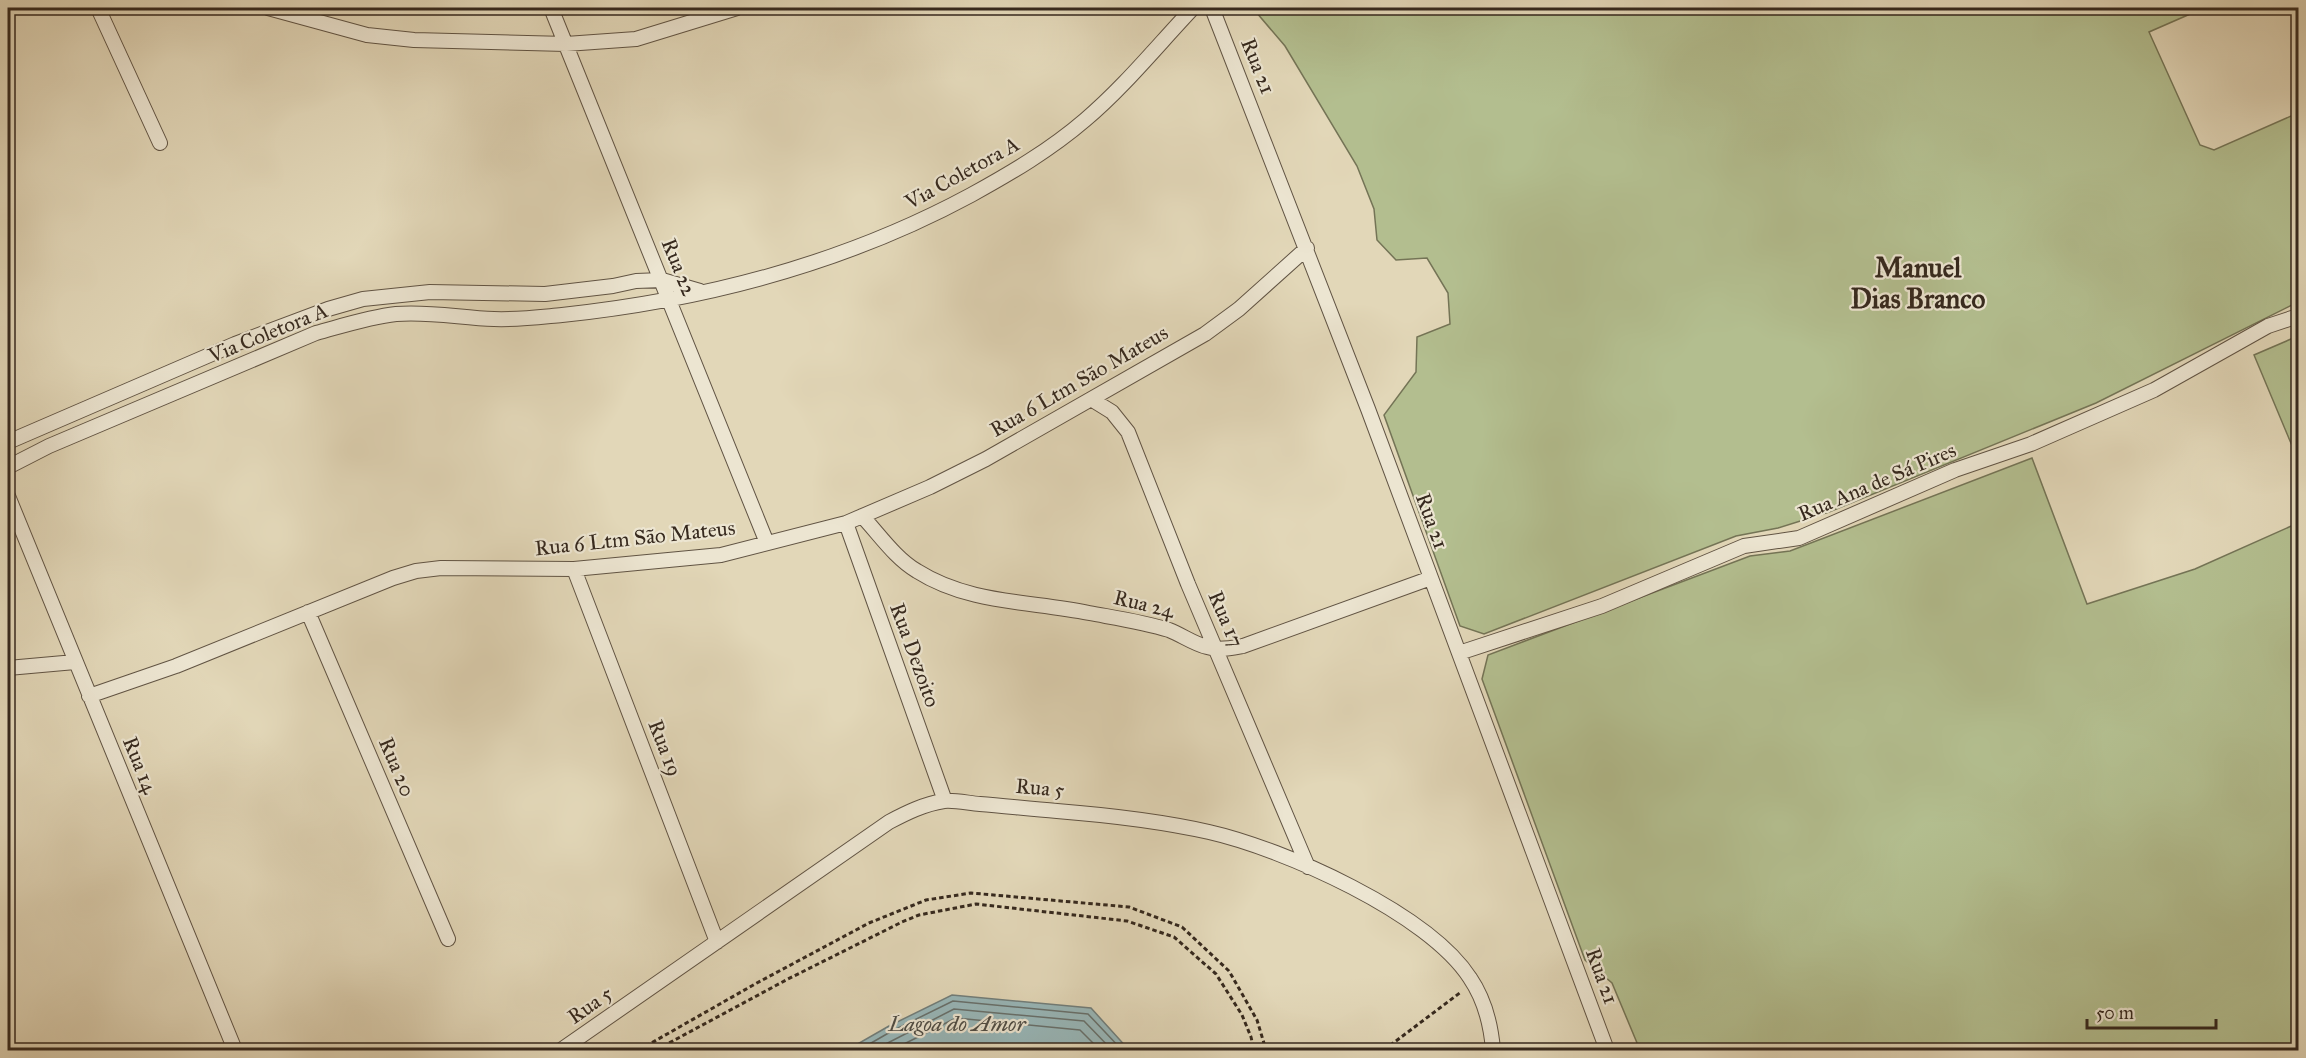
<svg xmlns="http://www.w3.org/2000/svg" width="2306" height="1058" viewBox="0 0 2306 1058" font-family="'IM FELL Great Primer',serif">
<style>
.green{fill:#b3be8f;stroke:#747456;stroke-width:1.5}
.water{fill:#98b7b9;stroke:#717e7b;stroke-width:1.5}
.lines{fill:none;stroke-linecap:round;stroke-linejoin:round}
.shore{stroke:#67706c;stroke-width:1.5}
.minor-casing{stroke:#615444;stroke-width:16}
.path{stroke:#36291e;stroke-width:3;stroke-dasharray:4.5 3;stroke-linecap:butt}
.minor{stroke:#ece5d1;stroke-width:14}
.labels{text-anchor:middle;stroke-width:4.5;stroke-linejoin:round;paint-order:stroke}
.street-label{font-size:21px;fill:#36291e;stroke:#ece5d1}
.water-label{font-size:22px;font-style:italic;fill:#4e4c45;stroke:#ece5d1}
.district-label{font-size:27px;font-weight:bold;fill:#36291e;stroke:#ece5d1}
</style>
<rect width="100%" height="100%" fill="#e2d7b8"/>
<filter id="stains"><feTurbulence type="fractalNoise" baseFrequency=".00333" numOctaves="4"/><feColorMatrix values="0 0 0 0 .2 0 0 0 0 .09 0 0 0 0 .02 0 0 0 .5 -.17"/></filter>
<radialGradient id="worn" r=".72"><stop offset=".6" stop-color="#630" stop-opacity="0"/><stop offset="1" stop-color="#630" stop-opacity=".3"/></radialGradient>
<path class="green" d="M1228 8H2204L2149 32 2200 145 2214 150 2298 113V302L2096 403 1829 512 1778 528 1736 536 1484 634 1460 626 1384 415 1416 372 1417 337 1450 324 1448 293 1427 258 1396 260 1377 240 1374 209 1357 166 1285 46 1256 12 1229 9Z
M2298 336V460L2254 355Z
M2032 458 2087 604 2195 569 2298 523V1050H1640L1612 983 1585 960 1482 679 1488 655 1750 556 1790 551Z"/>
<path class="water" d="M952 995 1091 1008 1129 1050H847L889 1026Z"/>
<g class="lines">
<path class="shore" d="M859 1050 892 1031 953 1001 1088 1014 1122 1050
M874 1050 954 1009 1084 1021 1112 1050
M892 1050 956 1018 1080 1030 1100 1050"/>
<defs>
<path id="minor" d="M98 8 160 143
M268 8 367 35 414 40 566 44 636 39 737 8
M551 8 767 543
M1212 8 1368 409 1607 1050
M1091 399 1112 412 1128 432 1188 584 1308 867
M8 442 235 344 328 309 363 299 430 292 545 294 613 286 636 281 662 280 700 291
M8 467 49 446 316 333C342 326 369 317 396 314 428 311 462 318 494 319 516 320 540 317 562 315 704 300 845 263 971 195 1011 173 1050 150 1085 120 1124 87 1158 45 1193 8
M8 496 235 1050
M862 516C879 534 895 558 917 571 969 604 1031 601 1089 613 1116 618 1144 622 1169 630 1182 635 1194 644 1207 647 1218 651 1232 648 1243 646L1431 578
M846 523 945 801
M574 569 717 942
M308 612 448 939
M1459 653 1602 606 1744 546 1799 538 1955 470 2031 444 2154 390 2268 326 2298 316
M8 668 75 662
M89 696 176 666 393 578 416 571 441 568 574 569 721 555 846 523 930 487 986 459 1205 334 1239 309 1307 248
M561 1050 889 822C906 813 924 804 944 801 955 800 968 803 980 804 1005 806 1031 809 1057 811 1107 815 1160 821 1209 832 1284 849 1428 913 1470 978 1485 1000 1491 1025 1493 1050"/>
</defs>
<use href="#minor" class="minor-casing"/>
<path class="path" d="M639 1050 755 984 869 923 926 900 971 893 1129 907 1182 927 1229 971 1257 1020 1266 1050
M656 1050 788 979 902 922 919 915 976 904 1127 921 1174 937 1216 974 1242 1015 1251 1037 1254 1050
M1384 1050 1461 992"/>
<use href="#minor" class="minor"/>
</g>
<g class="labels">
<g class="street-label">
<text transform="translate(1258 66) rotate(68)" y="7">Rua 21</text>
<text transform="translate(962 173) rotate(-29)" y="7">Via Coletora A</text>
<text transform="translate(679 267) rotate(68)" y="7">Rua 22</text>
<text transform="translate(268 333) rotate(-22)" y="7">Via Coletora A</text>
<text transform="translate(1079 381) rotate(-30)" y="7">Rua 6 Ltm São Mateus</text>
<text transform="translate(1877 482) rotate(-23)" y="7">Rua Ana de Sá Pires</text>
<text transform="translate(1432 521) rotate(70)" y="7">Rua 21</text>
<text transform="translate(635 538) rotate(-6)" y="7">Rua 6 Ltm São Mateus</text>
<text transform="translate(1144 604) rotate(14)" y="7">Rua 24</text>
<text transform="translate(1226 619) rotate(67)" y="7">Rua 17</text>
<text transform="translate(915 655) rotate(70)" y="7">Rua Dezoito</text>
<text transform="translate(665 748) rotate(69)" y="7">Rua 19</text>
<text transform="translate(140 765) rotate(68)" y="7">Rua 14</text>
<text transform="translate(397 767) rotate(67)" y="7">Rua 20</text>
<text transform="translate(1040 788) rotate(5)" y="7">Rua 5</text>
<text transform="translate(1602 976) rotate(70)" y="7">Rua 21</text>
<text transform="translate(590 1005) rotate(-35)" y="7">Rua 5</text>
</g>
<g class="water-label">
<text x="957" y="1031">Lagoa do Amor</text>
</g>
<g class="district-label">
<text x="1918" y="277">Manuel<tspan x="1918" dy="31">Dias Branco</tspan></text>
</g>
</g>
<rect width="2306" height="1058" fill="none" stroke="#e2d7b8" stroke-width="30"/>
<rect x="9" y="9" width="2288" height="1040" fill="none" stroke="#36291e" stroke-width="3"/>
<rect x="15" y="15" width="2276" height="1028" fill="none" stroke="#36291e" stroke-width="1.5"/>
<path d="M2087 1019v9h129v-9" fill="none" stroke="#36291e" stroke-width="3"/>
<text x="2096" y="1019" font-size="18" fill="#36291e" stroke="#ece5d1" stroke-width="4.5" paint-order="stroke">50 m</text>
<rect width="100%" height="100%" filter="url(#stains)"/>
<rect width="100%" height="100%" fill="url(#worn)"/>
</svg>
